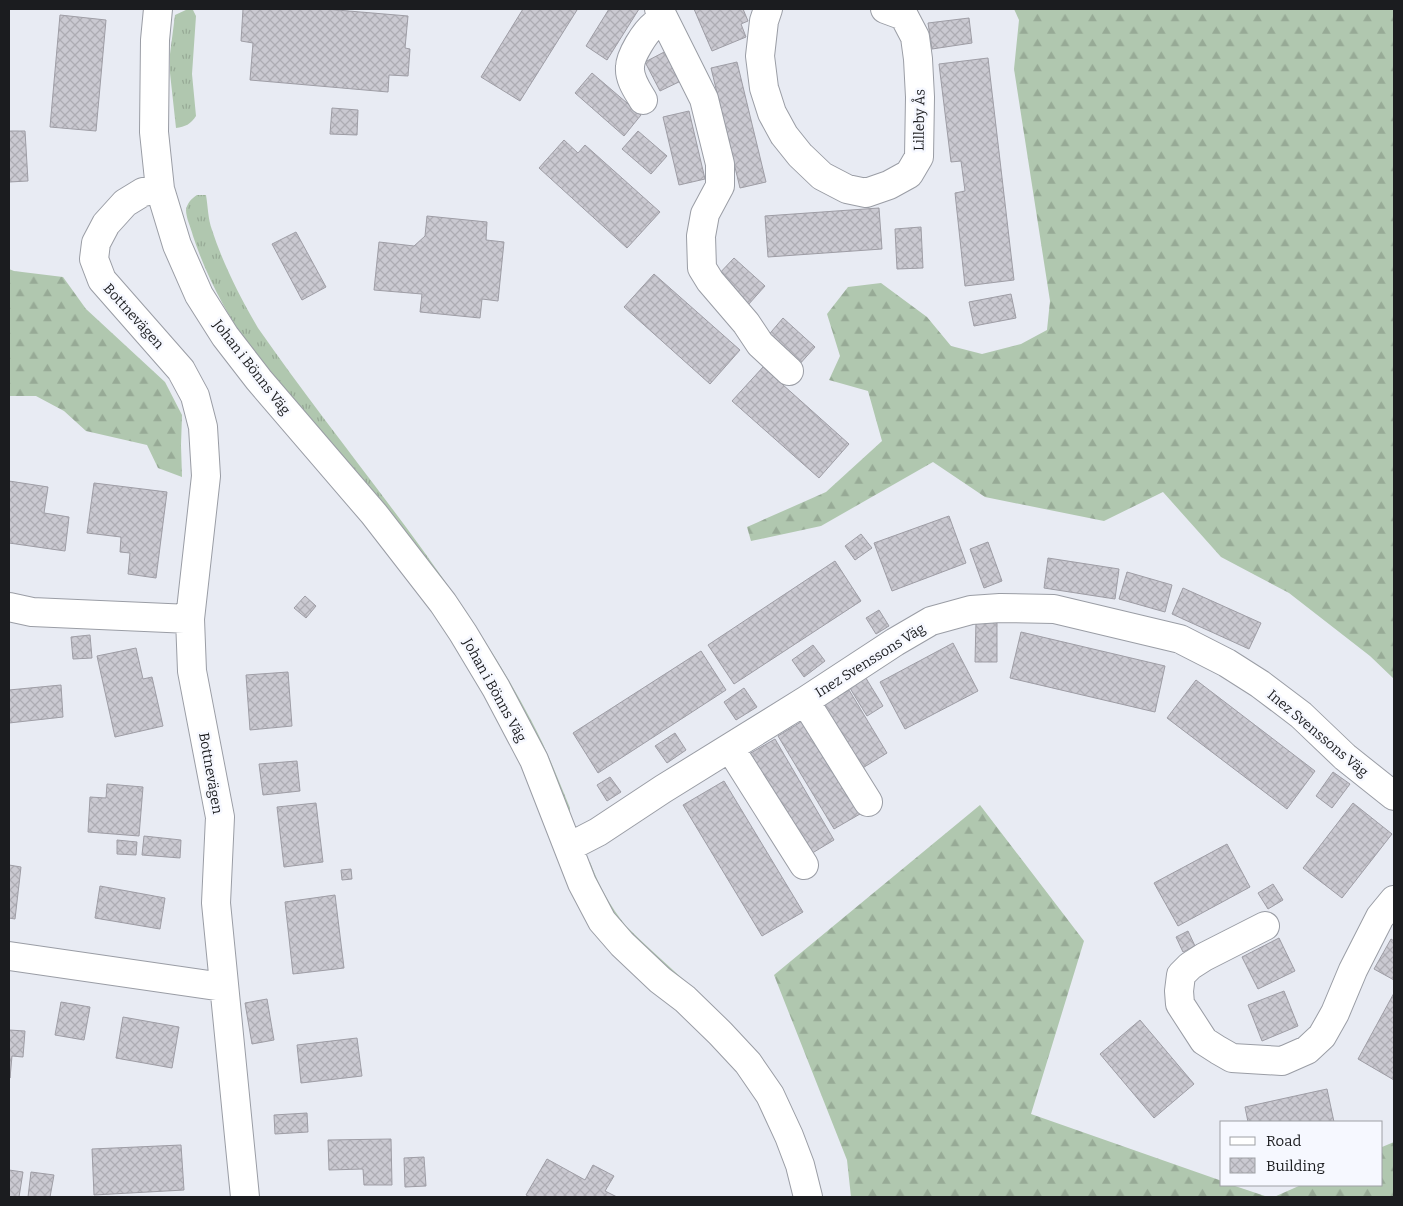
<svg xmlns="http://www.w3.org/2000/svg" width="1403" height="1206" viewBox="0 0 1403 1206" font-family="Bitter,serif">
<style>
.grass{fill:url(#grass-tufts)}
.forest{fill:url(#forest-firs)}
.building{fill:url(#building-cross-hatch);stroke:#9e9da5}
.lines{fill:none;stroke-linecap:round;stroke-linejoin:round}
.minor-casing{stroke:#9a9da5;stroke-width:30}
.minor{stroke:#fff;stroke-width:28}
.labels{text-anchor:middle;stroke-width:5;stroke-linejoin:round;paint-order:stroke}
.street-label{font-size:14px;fill:#1b1c1f;stroke:#f6f8ff}
</style>
<defs>
<pattern id="grass-tufts" width="24" height="20" patternUnits="userSpaceOnUse" patternTransform="scale(1.25)"><rect width="24" height="20" fill="#b0c7af"/><path d="M3 7l-1-3M5 7V3M7 7l1-3M15 17l-1-3M17 17v-4M19 17l1-3" fill="none" stroke="#97aa96"/></pattern>
<pattern id="forest-firs" width="22" height="20" patternUnits="userSpaceOnUse" patternTransform="scale(1.25)"><rect width="22" height="20" fill="#b0c7af"/><path d="M5 1l3.5 6h-7zM16 11l3.5 6h-7z" fill="#97aa96"/></pattern>
<pattern id="building-cross-hatch" width="8" height="8" patternUnits="userSpaceOnUse" patternTransform="scale(1.25)"><rect width="8" height="8" fill="#cac9d1"/><path d="M0 0l8 8M0 8l8-8" fill="none" stroke="#adacb3"/></pattern>
</defs>
<rect width="100%" height="100%" fill="#e8ebf3"/>
<path class="grass" d="M188 9 193 10 196 16 192 74 196 116C191 124 185 127 176 128L170 73V54L175 15Z
M197 195H206C208 207 208 219 212 230 223 264 240 297 258 328 349 459 457 579 532 722 547 750 558 779 570 808V815L548 763 253 354C229 317 207 279 193 236 191 228 186 218 186 210 187 203 192 198 197 195Z
M590 862C599 886 610 906 626 926 697 997 774 1044 807 1145L630 936 604 902 589 864Z"/>
<path class="forest" d="M1014 9H1394V679L1370 656 1289 593 1221 557 1163 492 1104 521 985 497 933 462 821 526 751 541 747 527 826 492 882 441 868 391 829 380 840 356 827 314 848 287 881 283 927 317 951 346 982 354 1021 344 1047 330 1050 301 1014 69 1019 20Z
M9 269 14 271 63 277 86 309 165 382 182 415 181 445 182 477 158 468 147 445 86 431 64 411 36 396H9Z
M980 805 1084 941 1031 1114 1222 1181V1185H1232L1268 1197H851L847 1160 774 975Z
M1394 1142V1197H1274L1301 1185H1382V1147Z"/>
<path class="building" d="M243 9H325L408 16 405 48 410 49 408 76 389 75 388 92 250 80 253 43 241 41Z
M523 9H574L577 10 520 101 481 77Z
M609 9H639L607 60 586 46Z
M694 9H743L748 21 741 24 746 37 712 51Z
M60 15 106 20 96 131 50 127Z
M969 18 972 43 932 49 928 23Z
M668 50 683 80 660 91 645 62Z
M988 58 1014 280 965 286 955 193 965 191 961 161 951 162 939 64Z
M737 62 766 182 740 188 711 68Z
M592 73 641 115 624 136 575 93Z
M332 108 358 110 357 135 330 134Z
M689 111 705 179 679 185 663 117Z
M9 131H25L28 181 9 182Z
M638 131 667 156 651 174 622 149Z
M564 140 578 153 585 145 660 212 627 248 539 168Z
M879 208 882 249 768 257 765 216Z
M427 216 487 222 486 240 504 242 498 301 482 299 480 318 420 312 422 294 374 290 379 242 414 246 425 236Z
M921 227 923 268 897 269 895 229Z
M296 232 326 287 302 300 272 244Z
M734 258 765 286 748 305 716 277Z
M654 274 740 350 710 384 624 307Z
M1011 294 1016 318 974 326 969 302Z
M783 318 815 347 798 366 766 338Z
M763 367 849 444 819 478 732 401Z
M9 481 48 487 44 513 69 517 65 551 9 543Z
M94 483 167 492 156 578 128 574 130 553 120 552 121 537 87 533Z
M949 516 966 563 892 591 874 543Z
M861 534 872 548 855 560 845 546Z
M988 542 1002 581 984 588 970 549Z
M1048 558 1119 569 1115 599 1044 588Z
M835 561 861 601 734 684 708 645Z
M1127 572 1172 585 1165 612 1119 599Z
M1183 588 1261 623 1249 649 1172 614Z
M305 596 316 606 306 618 294 608Z
M879 610 889 626 876 634 866 618Z
M976 621H997V662H975Z
M1021 632 1165 666 1155 712 1010 678Z
M90 635 92 658 73 659 71 637Z
M953 643 978 691 905 729 880 682Z
M813 645 825 661 804 677 792 660Z
M136 648 143 679 152 677 163 726 115 737 97 656Z
M701 651 726 690 598 773 573 733Z
M288 672 292 726 250 730 246 675Z
M864 675 883 706 867 716 848 685Z
M1196 680 1315 771 1287 809 1167 718Z
M61 685 63 717 9 723V690Z
M744 688 757 707 736 720 724 702Z
M849 690 887 753 861 769 823 705Z
M804 720 860 814 834 829 778 736Z
M675 733 686 750 667 763 655 746Z
M775 739 834 840 809 855 749 754Z
M297 761 300 791 263 795 259 764Z
M1333 772 1350 784 1332 808 1316 796Z
M610 777 621 792 607 801 597 785Z
M724 781 803 912 762 936 683 805Z
M107 784 143 787 139 836 88 832 90 797 106 798Z
M316 803 323 862 284 867 277 807Z
M1353 803 1392 834 1342 898 1303 868Z
M144 836 181 840 180 858 142 855Z
M117 840 137 842 136 855 117 854Z
M1227 844 1250 887 1178 926 1154 883Z
M9 865 21 867 15 919 9 918Z
M351 869 352 879 342 880 341 870Z
M1273 884 1283 900 1268 909 1258 893Z
M100 886 165 898 160 929 95 918Z
M335 895 344 968 293 974 285 902Z
M1188 931 1195 946 1183 952 1176 937Z
M1279 938 1295 971 1258 989 1242 957Z
M1391 939 1394 941V980L1374 969Z
M1284 991 1298 1026 1262 1041 1248 1005Z
M1394 993V1080L1358 1059Z
M267 999 274 1040 252 1044 245 1003Z
M61 1002 90 1007 84 1040 55 1035Z
M123 1017 179 1027 172 1068 116 1058Z
M1140 1020 1194 1084 1154 1118 1100 1054Z
M9 1030 25 1031 23 1057 12 1056 10 1078Z
M357 1038 362 1076 301 1083 297 1045Z
M1327 1089 1334 1122H1248L1245 1107Z
M307 1113 308 1132 275 1134 274 1115Z
M391 1139 392 1185H364L363 1169 329 1170 328 1140Z
M181 1145 184 1190 94 1195 92 1149Z
M424 1157 426 1186 405 1187 404 1158Z
M547 1159 585 1180 593 1165 614 1176 605 1191 617 1197H530L526 1195Z
M9 1170 23 1172 19 1197H9Z
M31 1172 54 1175 50 1197H28Z"/>
<g class="lines">
<defs>
<path id="minor" d="M158 9 155 40 154 132 160 189 143 192 125 203 106 224 96 243 94 259 102 280 181 370 195 396 203 427 206 476 190 619 192 671 220 817 216 903 245 1197
M659 9 704 99 720 164V186L705 214 701 236 702 268 710 281 746 323 760 344 789 371
M768 9 764 21 760 56 764 88 772 113 784 135 800 155 822 176 847 189 866 193 889 185 909 174 919 157 920 97 918 59 915 37 904 16 885 9
M643 100C637 90 629 79 630 67 630 56 645 32 654 25 656 23 661 21 664 19
M160 189 177 245 199 295 225 336 259 380 374 514 443 603 463 633 496 688 534 760 582 883 602 921 622 944 660 980 685 999 720 1033 748 1063 770 1095 789 1136 800 1165 808 1197
M9 607 32 612 190 619
M805 701 868 802
M730 748 804 865
M569 847 598 832 663 789 805 701 895 642 931 621 971 610 1000 608 1054 609 1180 639 1227 663 1260 684 1301 715 1345 757 1394 796
M1265 926 1204 957 1190 966 1181 975 1179 991 1180 1004 1204 1041 1218 1050 1232 1058 1282 1061 1307 1050 1322 1036 1335 1013 1353 970 1380 917 1394 900
M9 956 223 987"/>
</defs>
<use href="#minor" class="minor-casing"/>
<use href="#minor" class="minor"/>
</g>
<g class="labels">
<g class="street-label">
<text transform="translate(919 120) rotate(-89)" y="5">Lilleby Ås</text>
<text transform="translate(134 316) rotate(48)" y="5">Bottnevägen</text>
<text transform="translate(252 367) rotate(52)" y="5">Johan i Bönns Väg</text>
<text transform="translate(870 660) rotate(-32)" y="5">Inez Svenssons Väg</text>
<text transform="translate(495 690) rotate(61)" y="5">Johan i Bönns Väg</text>
<text transform="translate(1318 733) rotate(40)" y="5">Inez Svenssons Väg</text>
<text transform="translate(211 773) rotate(80)" y="5">Bottnevägen</text>
</g>
</g>
<rect width="1403" height="1206" fill="none" stroke="#1b1c1f" stroke-width="20"/>
<rect x="1220" y="1121" width="162" height="65" fill="#f6f8ff" stroke="#9ea0a5"/>
<rect x="1230" y="1137" width="25" height="8" fill="#ffffff" stroke="#9ea0a5"/>
<text x="1266" y="1146" font-size="15" fill="#1b1c1f">Road</text>
<rect x="1230" y="1158" width="25" height="15" fill="url(#building-cross-hatch)" stroke="#9ea0a5"/>
<text x="1266" y="1171" font-size="15" fill="#1b1c1f">Building</text>
</svg>
